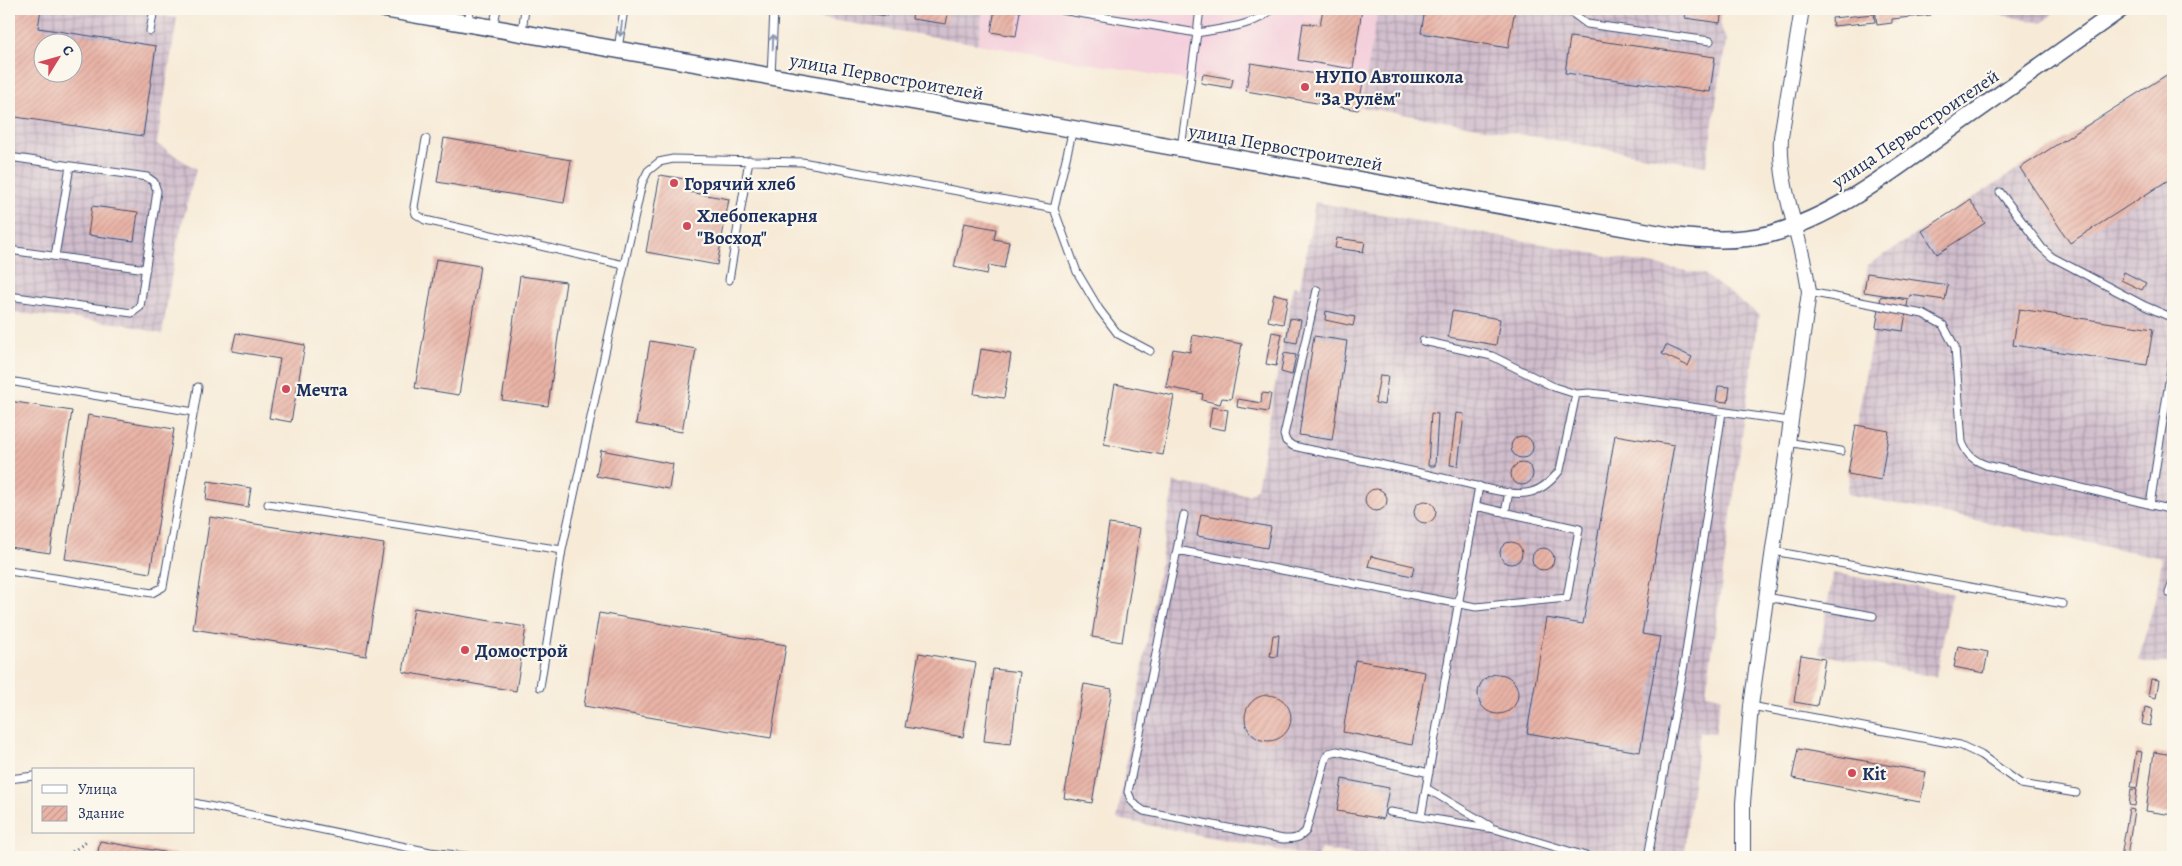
<svg xmlns="http://www.w3.org/2000/svg" width="2182" height="866" viewBox="0 0 2182 866" font-family="Alegreya,serif">
<style>
.built{fill:#f4cfdc}
.industrial{fill:url(#industrial-grid);fill-rule:evenodd}
.building{fill:url(#building-hatch);fill-rule:evenodd}
.lines{fill:none;stroke-linecap:round;stroke-linejoin:round}
.service-casing{stroke:#3c4b70;stroke-width:9}
.minor-casing{stroke:#3c4b70;stroke-width:16}
.tertiary-casing{stroke:#3c4b70;stroke-width:19}
.path{stroke:#3c4b70;stroke-width:3;stroke-dasharray:1 4;stroke-linecap:butt}
.service{stroke:#fff;stroke-width:7}
.minor{stroke:#fff;stroke-width:14}
.tertiary{stroke:#fff;stroke-width:16}
.oneway{stroke:#8d97ae}
.poi-dot{fill:#d1495b;stroke:#fbf7ec;stroke-width:2}
.labels{text-anchor:middle;stroke-width:4.5;stroke-linejoin:round;paint-order:stroke}
.street-label{font-size:19px;fill:#1b2f5e;stroke:#fbf7ec}
.poi-label{font-size:19px;font-weight:bold;fill:#1b2f5e;stroke:#fbf7ec;text-anchor:start}
</style>
<defs>
<pattern id="industrial-grid" width="8" height="8" patternUnits="userSpaceOnUse" patternTransform="scale(1.25)"><rect width="8" height="8" fill="#d0bdcc"/><path d="M0 4h8M4 0v8" fill="none" stroke="#a89aa9"/></pattern>
<pattern id="building-hatch" width="6" height="6" patternUnits="userSpaceOnUse" patternTransform="scale(1.25)"><rect width="6" height="6" fill="#e9b3a6"/><path d="M-1 1l2-2M0 6l6-6M5 7l2-2" fill="none" stroke="#c79a91"/></pattern>
</defs>
<rect width="100%" height="100%" fill="#fbf7ec"/>
<filter id="ink" filterUnits="userSpaceOnUse"><feTurbulence type="fractalNoise" baseFrequency=".02" numOctaves="2"/><feDisplacementMap in="SourceGraphic" scale="10" xChannelSelector="R" yChannelSelector="G"/><feConvolveMatrix kernelMatrix="1 2 1 2 8 2 1 2 1" color-interpolation-filters="sRGB"/></filter>
<filter id="wash" filterUnits="userSpaceOnUse"><feTurbulence type="fractalNoise" baseFrequency=".0096" numOctaves="4" result="noise"/><feDisplacementMap in="SourceGraphic" scale="20" xChannelSelector="R" yChannelSelector="G"/><feGaussianBlur stdDeviation="1.12" result="paint"/><feColorMatrix in="noise" values="0 0 0 0 0 0 0 0 0 0 0 0 0 0 0 0 0 1.4 0 .05"/><feComposite in="paint" operator="in"/></filter>
<g filter="url(#wash)">
<rect width="100%" height="100%" fill="#f7ebd8"/>
<path class="built" d="M983 9H1378L1361 107 1358 110 978 44Z"/>
<path class="industrial" d="M9 9H120L177 18 157 144 196 169 176 248 162 334 123 324 9 312ZM42 42H72V72H42Z
M783 9H983L978 44 783 12Z
M1378 9H1722L1720 23 1726 41 1706 166 1361 107Z
M1973 9H2058L2042 23Z
M2173 70V663H2151L2138 661 2156 596 2162 558 1847 494 1850 475 1848 474 1879 296 1863 293 1868 265Z
M1315 202 1704 274 1759 315 1706 694 1721 697 1715 733 1700 732 1683 857H1368L1321 849 1317 857H1313L1117 819 1174 482 1249 495 1257 488 1293 286 1300 287Z
M1833 573 1952 593 1936 677 1819 654Z"/>
<g id="blocks">
<path class="building" d="M9 9H41L38 28 156 46 143 136 9 116ZM42 42H72V72H42Z
M851 9H888L887 16 851 11Z
M913 9H949L946 24 912 19Z
M995 9 1020 11 1016 36 991 32Z
M1323 9H1362L1353 69 1298 60 1303 23 1320 25Z
M1425 9H1515L1508 48 1421 33Z
M1686 9H1722L1720 23 1685 18Z
M1875 9H1891V12L1931 9V15L1892 19V23L1877 25Z
M1874 14 1875 22 1833 26 1832 18Z
M1570 37 1715 57 1710 92 1565 73Z
M1251 63 1363 82 1358 110 1246 91Z
M1203 74 1233 79 1231 88 1201 83Z
M2168 74 2173 82V177L2070 243 2020 168Z
M444 138 571 160 564 203 437 182Z
M660 175 691 180 689 192 729 199 717 265 646 252Z
M1970 200 1985 223 1937 254 1922 231Z
M92 206 138 212 134 241 88 235Z
M964 223 996 229 994 239 1009 242 1004 268 989 265 987 274 954 267Z
M1337 238 1365 242 1363 252 1335 248Z
M436 259 480 266 459 395 415 388Z
M2124 272 2146 283 2142 290 2121 280Z
M1867 273 1948 285 1945 300 1910 295 1909 299 1864 292Z
M520 276 566 282 548 406 502 400Z
M1274 294 1288 297 1283 324 1268 321Z
M1881 296 1908 300 1903 331 1876 327Z
M2019 309 2153 329 2147 365 2013 345Z
M1326 311 1355 317 1353 326 1325 320Z
M1452 311 1500 319 1496 345 1448 337Z
M1290 318 1301 320 1297 343 1286 341Z
M1272 332 1282 334 1276 366 1266 364Z
M236 333 305 345 291 422 269 418 280 359 232 351Z
M1193 335 1242 344 1231 399 1222 398 1220 404 1202 400 1203 394 1166 387 1173 349 1190 352Z
M1314 336 1347 341 1332 440 1299 435Z
M650 341 696 349 682 432 636 424Z
M1666 345 1692 357 1688 366 1662 354Z
M981 349 1011 354 1004 398 974 394Z
M1284 353 1296 355 1292 375 1281 372Z
M1380 375 1388 376 1384 405 1375 403Z
M1115 384 1174 396 1163 455 1104 444Z
M1718 386 1730 387 1728 402 1716 401Z
M1262 393 1271 394 1268 412 1237 407 1238 399 1261 403Z
M9 401 72 411 50 553 9 547Z
M1212 407 1228 410 1225 430 1209 427Z
M1431 413 1438 414 1435 466H1428Z
M1456 413 1464 414 1458 466 1450 465Z
M88 415 174 429 150 573 65 559Z
M1856 425 1889 431 1881 480 1848 474Z
M1615 435 1674 445 1642 634 1660 637 1640 752 1527 733 1546 618 1583 624Z
M1511 447a11 11 0 1 1 22 0a11 11 0 1 1-22 0Z
M601 450 673 464 669 489 596 476Z
M1511 474a11 11 0 1 1 22 0a11 11 0 1 1-22 0Z
M208 481 251 488 248 507 206 500Z
M1365 500a11 11 0 1 1 22 0a11 11 0 1 1-22 0Z
M1414 512a11 11 0 1 1 22 0a11 11 0 1 1-22 0Z
M1201 514 1271 527 1267 548 1197 536Z
M210 517 384 544 366 656 193 629Z
M1109 524 1140 528 1122 642 1092 637Z
M1500 553a11 11 0 1 1 22 0a11 11 0 1 1-22 0Z
M1532 559a11 11 0 1 1 22 0a11 11 0 1 1-22 0Z
M1371 556 1414 566 1412 576 1368 566Z
M414 608 526 627 516 691 403 672Z
M599 613 786 645 771 738 584 706Z
M1273 635H1279L1277 657 1270 656Z
M1958 646 1988 652 1984 673 1954 667Z
M919 653 976 663 963 737 905 727Z
M1801 655 1825 659 1817 706 1794 702Z
M1355 660 1425 672 1412 745 1343 732Z
M993 669 1020 672 1011 744 984 741Z
M1478 694a20 20 0 1 1 40 0a20 20 0 1 1-40 0Z
M2151 679 2159 680 2156 698 2148 696Z
M1084 684 1112 689 1092 803 1064 798Z
M1245 718a23 23 0 1 1 46 0a23 23 0 1 1-46 0Z
M2145 707 2153 709 2150 726 2142 724Z
M1798 749 1926 772 1920 802 1792 778Z
M2136 751 2142 752 2137 788 2131 787Z
M2154 752 2173 755V815L2146 811Z
M1342 779 1389 788 1383 819 1337 811Z
M2131 789 2137 790 2135 806 2129 805Z
M2129 809 2134 810 2127 857H2121Z
M100 841 187 856V857H97Z"/>
</g>
</g>
<g filter="url(#ink)">
<use href="#blocks" fill-opacity="0" stroke="#3c4b70" stroke-width="1"/>
<g class="lines">
<defs>
<path id="service" d="M1567 9 1587 24 1710 41
M1061 10 1197 33 1200 9
M468 23 470 9
M493 28 497 9
M150 31 154 9
M522 32 525 9
M618 49 624 9
M771 76 774 9
M1073 129 1054 209 1077 272 1099 309 1118 334 1150 351
M426 139 414 207 416 214 425 220 624 265
M1181 148 1197 33C1218 29 1258 26 1271 9
M9 157 147 177 154 182 157 191 140 307 132 313 9 296
M2000 192 2042 248 2052 257 2145 306 2173 318
M9 250 146 269
M55 256 70 166
M729 280 749 160
M1317 290 1284 435 1286 441 1293 446C1344 457 1396 467 1447 479 1467 483 1506 496 1526 493 1541 491 1551 482 1560 470L1576 394
M1809 292 1923 314 1943 325 1955 347 1962 442C1967 455 1973 460 1986 465L2173 510
M1423 341 1492 356 1554 387 1576 394 1590 393 1608 395 1790 421
M9 381 194 412
M1787 442 1841 451
M268 504 562 550 642 183 648 171 659 162 673 159 802 162 1054 209
M2150 505 2173 356
M1505 513 1509 492
M1184 515 1128 792C1131 801 1135 806 1144 811L1283 839C1293 839 1299 839 1306 831L1326 758 1329 753 1337 751 1429 773
M1177 550 1476 607 1567 598 1579 529 1476 506
M1773 551 2063 604
M9 571 152 593 163 587 198 387
M2169 593 2173 582
M1766 597 1873 616
M540 687 562 550
M1751 706 1960 745 1981 755 2021 784 2076 793
M9 779 34 776
M1426 788 1490 826
M194 803 430 852 474 857
M1390 812 1495 829 1589 857
M1421 817 1479 486
M1648 857 1685 659 1722 412"/>
<path id="minor" d="M1743 857V803L1751 706 1809 292C1803 239 1778 190 1781 137L1802 9"/>
<path id="tertiary" d="M384 9 1073 129 1672 236C1705 240 1737 242 1770 234 1834 217 1891 172 1944 134 2003 92 2062 50 2121 9"/>
</defs>
<use href="#service" class="service-casing"/>
<use href="#minor" class="minor-casing"/>
<use href="#tertiary" class="tertiary-casing"/>
<path class="path" d="M64 857 88 841"/>
<use href="#service" class="service"/>
<use href="#minor" class="minor"/>
<use href="#tertiary" class="tertiary"/>
</g>
<defs><path id="oneway-shaft" d="M-6 0H5M1.5-3L5.5 0L1.5 3" fill="none" stroke-width="1.6" stroke-linecap="round" stroke-linejoin="round" transform="scale(1.25)"/></defs>
<g class="oneway">
<use href="#oneway-shaft" transform="translate(621 29) rotate(98)"/>
<use href="#oneway-shaft" transform="translate(773 42) rotate(-88)"/>
</g>
</g>
<g class="poi-dot">
<circle cx="1305" cy="87" r="5"/>
<circle cx="674" cy="183" r="5"/>
<circle cx="687" cy="226" r="5"/>
<circle cx="286" cy="389" r="5"/>
<circle cx="465" cy="650" r="5"/>
<circle cx="1852" cy="773" r="5"/>
</g>
<g class="labels">
<g class="street-label">
<text transform="translate(887 76) rotate(10)" y="7">улица Первостроителей</text>
<text transform="translate(1915 128) rotate(-34)" y="7">улица Первостроителей</text>
<text transform="translate(1286 147) rotate(10)" y="7">улица Первостроителей</text>
</g>
<g class="poi-label">
<text x="1315" y="83">НУПО Автошкола<tspan x="1315" dy="22">"За Рулём"</tspan></text>
<text x="684" y="190">Горячий хлеб</text>
<text x="697" y="222">Хлебопекарня<tspan x="697" dy="22">"Восход"</tspan></text>
<text x="296" y="396">Мечта</text>
<text x="475" y="657">Домострой</text>
<text x="1862" y="780">Kit</text>
</g>
</g>
<rect width="2182" height="866" fill="none" stroke="#fbf7ec" stroke-width="30"/>
<rect x="32" y="768" width="162" height="65" fill="#fbf7ec" stroke="#a1a7b3"/>
<rect x="42" y="785" width="25" height="8" fill="#ffffff" stroke="#a1a7b3"/>
<text x="78" y="794" font-size="15" fill="#1b2f5e">Улица</text>
<rect x="42" y="806" width="25" height="15" fill="url(#building-hatch)" stroke="#a1a7b3"/>
<text x="78" y="818" font-size="15" fill="#1b2f5e">Здание</text>
<g transform="translate(58 58) rotate(53)"><circle r="24" fill="#fbf7ec" stroke="#a1a7b3"/>
<path d="M0-4L9 19L0 12L-9 19Z" fill="#d1495b"/>
<text y="-8" font-size="14" font-weight="bold" text-anchor="middle" fill="#1b2f5e">С</text>
</g>
</svg>
